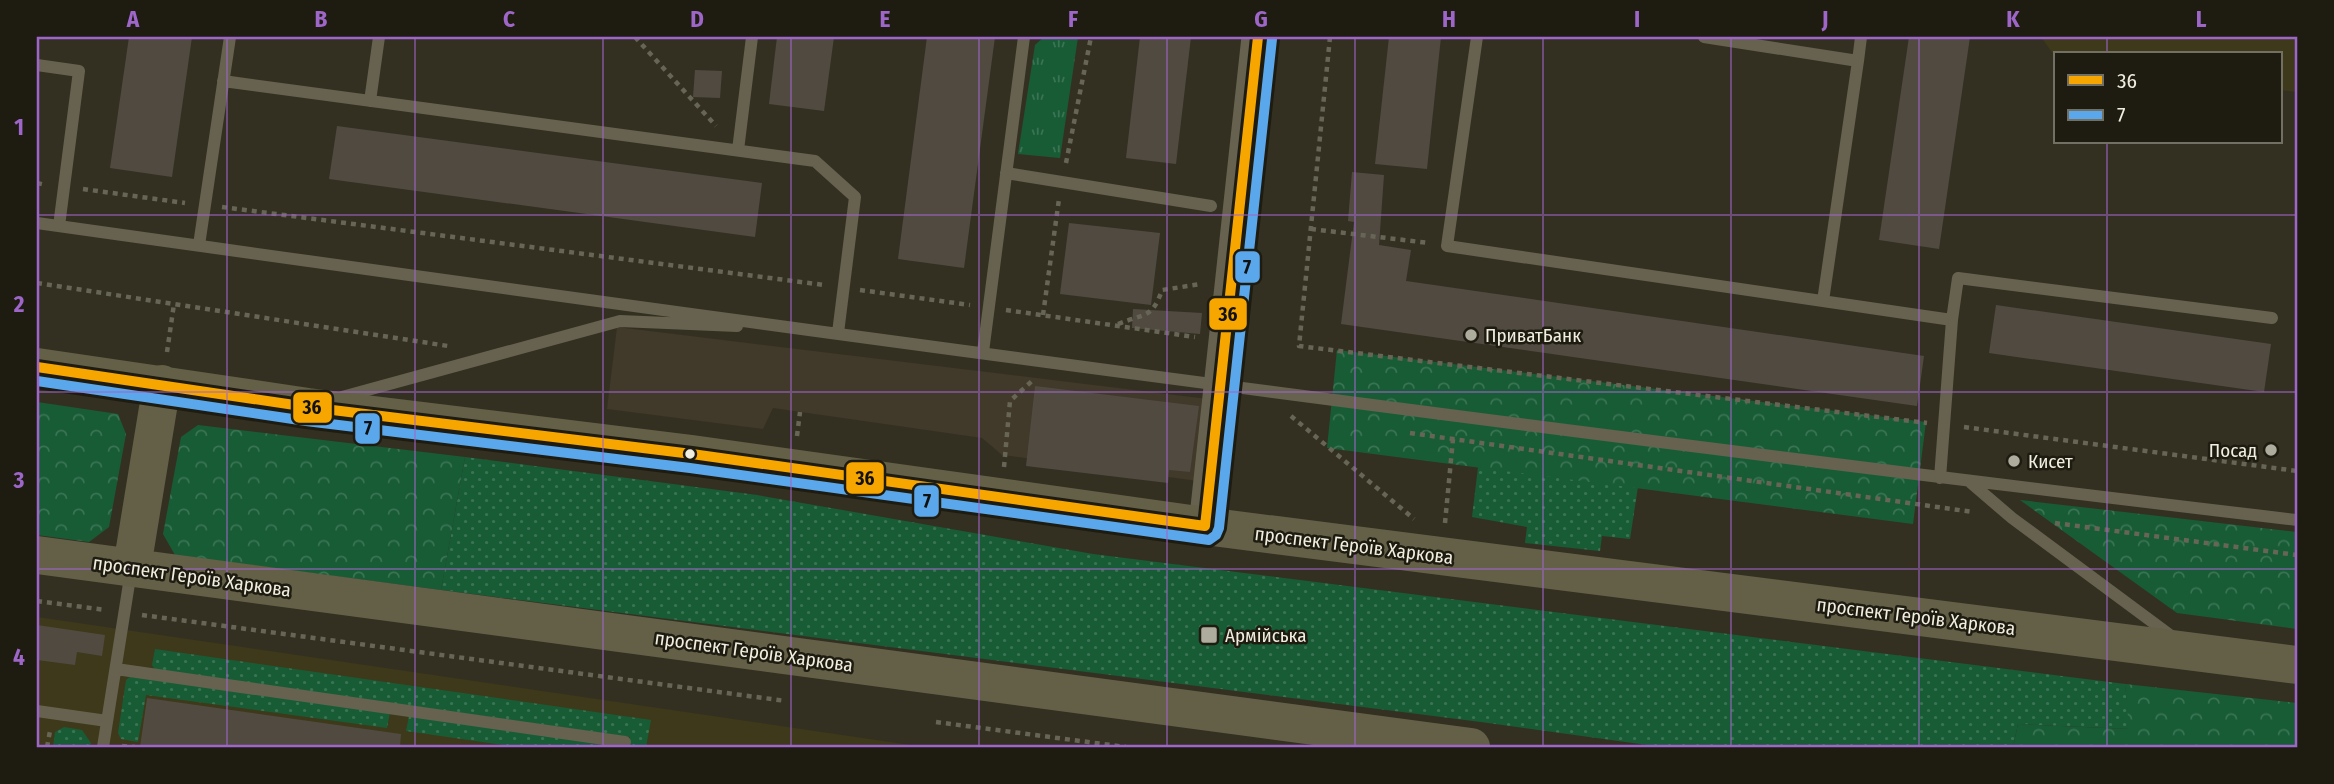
<svg xmlns="http://www.w3.org/2000/svg" width="2334" height="784" viewBox="0 0 2334 784" font-family="'Fira Sans Condensed',sans-serif">
<style>
.commercial{fill:#413929}
.built{fill:#3d391a}
.grass{fill:url(#grass-dots)}
.forest{fill:url(#forest-crowns)}
.park{fill:url(#park-tufts)}
.building{fill:#514a41}
.lines{fill:none;stroke-linecap:round;stroke-linejoin:round}
.path{stroke:#676556;stroke-width:4.5;stroke-dasharray:5 5;stroke-linecap:butt}
.service{stroke:#66624f;stroke-width:12}
.tertiary{stroke:#66624f;stroke-width:33}
.primary{stroke:#646047;stroke-width:38}
.bus-1-casing{stroke:#1e1c11;stroke-width:16}
.bus-2-casing{stroke:#1e1c11;stroke-width:16}
.bus-1{stroke:#f7a600;stroke-width:10}
.bus-2{stroke:#5aa8eb;stroke-width:10}
.grid{fill:none;stroke:#9e66c9;stroke-width:2;stroke-opacity:0.55}
.poi-dot{fill:#aeac9d;stroke:#1e1c11;stroke-width:2.5}
.bus-dot{fill:#f1eedf;stroke:#1e1c11;stroke-width:2.5}
.labels{text-anchor:middle;stroke-width:5;stroke-linejoin:round;paint-order:stroke}
.poi-label{font-size:19px;fill:#f1eedf;stroke:#1e1c11;text-anchor:start}
.street-label{font-size:19px;fill:#f1eedf;stroke:#1e1c11}
.line-badge{stroke:#1e1c11;stroke-width:2.5}
.pale-badge-label{font-size:19px;text-anchor:middle;font-weight:bold;fill:#111}
.neatline{fill:none;stroke:#9e66c9;stroke-width:2.5}
.grid-label{font-size:23px;text-anchor:middle;font-weight:bold;fill:#9e66c9}
</style>
<defs>
<pattern id="grass-dots" width="8" height="8" patternUnits="userSpaceOnUse" patternTransform="scale(1.75)"><rect width="8" height="8" fill="#185c36"/><path d="M2 2h.1M6 6h.1" fill="none" stroke="#3a7453" stroke-width="1.8" stroke-linecap="round"/></pattern>
<pattern id="forest-crowns" width="20" height="18" patternUnits="userSpaceOnUse" patternTransform="scale(1.75)"><rect width="20" height="18" fill="#185c36"/><path d="M2 6a3 3 0 1 1 6 0M12 15a3 3 0 1 1 6 0" fill="none" stroke="#3a7453"/></pattern>
<pattern id="park-tufts" width="24" height="20" patternUnits="userSpaceOnUse" patternTransform="scale(1.75)"><rect width="24" height="20" fill="#185c36"/><path d="M3 7l-1-3M5 7V3M7 7l1-3M15 17l-1-3M17 17v-4M19 17l1-3" fill="none" stroke="#3a7453"/></pattern>
</defs>
<rect width="100%" height="100%" fill="#333022"/>
<path class="commercial" d="M617 327 1208 399 1198 481 1002 455 982 438 773 408 763 429 607 409Z"/>
<path class="built" d="M2041 37H2297V92L2280 90V54H2056V58Z
M37 617 924 747H37Z"/>
<path class="grass" d="M465 457 757 495 1093 554 2125 684 2130 729 2018 724 2013 747H1662L1481 722 441 590Z
M1479 459 1639 480 1630 539 1602 536 1600 551 1525 543 1527 527 1472 517Z
M155 649 651 720 646 747H517L406 731 409 716 628 747 630 737 155 670 152 665Z
M132 675 390 712 387 728 146 695 138 742 121 739 118 733 126 680Z
M64 727 82 730 91 743 90 747H53L55 732Z"/>
<path class="forest" d="M1337 350 1926 422 1913 524 1327 448Z
M37 402 118 414 126 434 109 527 89 542 37 535Z
M198 425 465 457 441 590 175 555 163 534 181 437Z
M2020 500 2297 532V629L2177 613Z
M2125 684 2297 703V747H2013L2018 724 2129 729Z"/>
<path class="park" d="M1044 37H1078L1060 158 1018 154 1035 45Z"/>
<path class="building" d="M129 37H192L172 177 110 168Z
M777 37H834L824 111 769 104Z
M927 37H995L964 268 898 259Z
M1140 37H1191L1176 164 1126 158Z
M1389 37H1441L1427 169 1375 164Z
M1909 37H1970L1939 249 1879 240Z
M695 70 722 71 720 98 693 97Z
M337 126 762 183 755 237 329 179Z
M1352 172 1384 175 1379 245 1411 250 1406 281 1924 356 1917 406 1341 324 1354 222 1348 221Z
M1069 223 1160 233 1151 305 1060 294Z
M1996 305 2271 344 2264 392 1989 353Z
M1133 309 1202 313 1200 334 1132 328Z
M1035 386 1199 406 1190 472 1169 470 1168 483 1026 466Z
M37 625 105 635 102 656 77 652 75 665 37 660Z
M147 698 401 734 400 747H140Z"/>
<g class="lines">
<path class="path" d="M635 37 716 126
M1330 37 1299 346 1927 423
M1066 163 1091 37
M37 183 46 185
M83 189 185 203
M222 207 824 285
M1311 229 1429 243
M37 283 448 346
M860 290 970 305
M1006 310 1195 337
M1043 315 1059 199
M1118 324C1145 313 1152 319 1162 290L1201 284
M167 352 174 304
M1291 416 1414 519
M1964 427 2297 471
M1410 433 1973 512
M797 436 800 412
M1004 467 1010 401 1032 381
M1445 523 1453 439
M2055 523 2297 555
M37 601 106 610
M142 615 786 701
M936 722 1126 747
M122 746 135 747
M47 747 50 731"/>
<path class="service" d="M1477 37 1447 246 1952 320 1940 478
M1704 37 1858 61 1823 301
M1858 61 1861 37
M37 65 79 71 59 226
M223 81 815 161 855 197 838 333
M370 101 379 37
M738 150 752 37
M1006 173 1211 206
M37 223C789 329 1542 431 2297 520
M199 245 230 37
M1952 320 1958 278 2272 318
M983 352 1024 37
M342 397 620 321 737 326
M1970 482 2012 518 2174 638
M116 669 625 742
M37 711 107 721
M103 747 131 571"/>
<path class="tertiary" d="M1205 526 1258 37"/>
<path class="primary" d="M37 367 308 407 692 454 1205 526 2297 665
M37 555 1471 747
M132 567 162 384"/>
<defs>
<path id="bus-1" d="M37 367 308 407 692 454 1205 526 1258 37"/>
<path id="bus-2" d="M37 381 306 421 690 468 1209 540 1216 535 1219 528 1272 39"/>
</defs>
<use href="#bus-1" class="bus-1-casing"/>
<use href="#bus-2" class="bus-2-casing"/>
<use href="#bus-1" class="bus-1"/>
<use href="#bus-2" class="bus-2"/>
</g>
<path class="grid" d="M227 37V747M415 37V747M603 37V747M791 37V747M979 37V747M1167 37V747M1355 37V747M1543 37V747M1731 37V747M1919 37V747M2107 37V54M2107 142V747M37 215H2297M37 392H2297M37 569H2297"/>
<g class="poi-dot">
<circle cx="1471" cy="335" r="7"/>
<circle cx="2271" cy="450" r="7"/>
<circle cx="2014" cy="461" r="7"/>
<rect x="1200" y="626" width="18" height="18" rx="3.5"/>
</g>
<circle class="bus-dot" cx="690" cy="454" r="6"/>
<g class="labels">
<g class="poi-label">
<text x="1485" y="342">ПриватБанк</text>
<text x="2257" y="457" text-anchor="end">Посад</text>
<text x="2028" y="468">Кисет</text>
<text x="1225" y="642">Армійська</text>
</g>
<g class="street-label">
<text transform="translate(1354 545) rotate(7)" y="7">проспект Героїв Харкова</text>
<text transform="translate(192 576) rotate(8)" y="7">проспект Героїв Харкова</text>
<text transform="translate(1916 616) rotate(7)" y="7">проспект Героїв Харкова</text>
<text transform="translate(754 651) rotate(8)" y="7">проспект Героїв Харкова</text>
</g>
</g>
<g class="line-badge">
<rect x="1234" y="250" width="27" height="34" rx="7" fill="#5aa8eb"/>
<rect x="1208" y="297" width="40" height="34" rx="7" fill="#f7a600"/>
<rect x="292" y="391" width="41" height="33" rx="7" fill="#f7a600"/>
<rect x="354" y="412" width="27" height="33" rx="7" fill="#5aa8eb"/>
<rect x="845" y="461" width="40" height="34" rx="7" fill="#f7a600"/>
<rect x="913" y="484" width="27" height="34" rx="7" fill="#5aa8eb"/>
</g>
<g class="pale-badge-label">
<text x="1247" y="274">7</text>
<text x="1228" y="321">36</text>
<text x="312" y="414">36</text>
<text x="368" y="435">7</text>
<text x="865" y="485">36</text>
<text x="927" y="508">7</text>
</g>
<rect width="2334" height="784" fill="none" stroke="#1e1c11" stroke-width="77"/>
<rect x="2054" y="52" width="228" height="91" fill="#1e1c11" stroke="#727063" stroke-width="2"/>
<rect x="2068" y="75" width="35" height="10" fill="#f7a600" stroke="#727063" stroke-width="2"/>
<text x="2117" y="88" font-size="21" fill="#f1eedf">36</text>
<rect x="2068" y="110" width="35" height="10" fill="#5aa8eb" stroke="#727063" stroke-width="2"/>
<text x="2117" y="122" font-size="21" fill="#f1eedf">7</text>
<rect x="38" y="38" width="2258" height="708" class="neatline"/>
<g class="grid-label">
<text x="133" y="27">A</text>
<text x="321" y="27">B</text>
<text x="509" y="27">C</text>
<text x="697" y="27">D</text>
<text x="885" y="27">E</text>
<text x="1073" y="27">F</text>
<text x="1261" y="27">G</text>
<text x="1449" y="27">H</text>
<text x="1637" y="27">I</text>
<text x="1825" y="27">J</text>
<text x="2013" y="27">K</text>
<text x="2201" y="27">L</text>
<text x="19" y="135">1</text>
<text x="19" y="312">2</text>
<text x="19" y="488">3</text>
<text x="19" y="665">4</text>
</g>
</svg>
